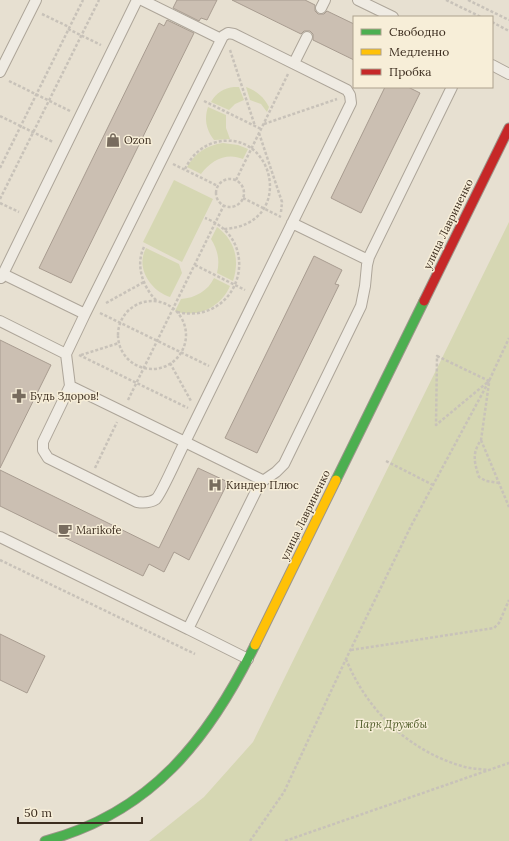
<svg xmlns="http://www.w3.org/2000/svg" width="509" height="841" viewBox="0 0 509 841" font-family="Lora,serif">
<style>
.green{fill:#d6d7b3}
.building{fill:#cbbfb2;stroke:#a89c90}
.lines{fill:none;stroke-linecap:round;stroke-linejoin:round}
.lane-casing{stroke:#ada599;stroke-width:12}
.fast-casing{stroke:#9c958a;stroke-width:11}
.slow-casing{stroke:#9c958a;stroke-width:11}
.jam-casing{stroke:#9c958a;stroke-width:11}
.path{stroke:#c8c2b9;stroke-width:2.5;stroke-dasharray:3 2;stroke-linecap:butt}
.lane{stroke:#efebe3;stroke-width:10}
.fast{stroke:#4caf50;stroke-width:9}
.slow{stroke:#ffc107;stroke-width:9}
.jam{stroke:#c62828;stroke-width:9}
.labels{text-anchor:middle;stroke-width:3;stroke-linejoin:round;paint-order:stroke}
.poi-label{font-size:11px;fill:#3d2e20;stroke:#f7eed8;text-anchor:start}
.street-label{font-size:11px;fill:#3d2e20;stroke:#f7eed8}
.park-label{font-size:11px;font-style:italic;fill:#4d5a26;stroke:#f7eed8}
</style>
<rect width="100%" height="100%" fill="#e7e0d1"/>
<path class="green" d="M234 87H239L244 100 235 104 229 110 211 102C216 93 224 88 234 87Z
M246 87C257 91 264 97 269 107L267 112 261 104 250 100Z
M208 107 226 115V128L230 139 214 140C206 129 204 119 208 107Z
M223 143 238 145 248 149 243 159C227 152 211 160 201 174L187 167C195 153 207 145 223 143Z
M174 180 213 199 182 262 143 242Z
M509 222V841H149L204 797 253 742Z
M217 227C235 240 240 260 233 281L217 273C220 261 218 250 211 239Z
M146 248 179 264 182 273 170 297C151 291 135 268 146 248Z
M214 278 230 286C221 307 197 319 175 311L181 299C195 298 208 291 214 278Z"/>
<path class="building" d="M177 0H217L207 20 201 18 199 21 173 8Z
M232 0H305L315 5V11L318 14H324L327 11 354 24V60L313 40V34L310 31H304L301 34Z
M167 20 194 33 71 283 39 268 159 23 164 26Z
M385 87H408L420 93 361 213 331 198Z
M314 256 342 270 335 284 339 285 257 453 225 438Z
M0 340 51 365 0 468Z
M198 468 228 482 189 560 174 552 164 572 149 564 143 576 0 506V470L159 548Z
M0 634 45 656 27 693 0 680Z"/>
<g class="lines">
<defs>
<path id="lane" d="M142 0 221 39
M358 0 393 17
M321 8 325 0
M294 63 307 37
M492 65 509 74
M0 72 36 0
M292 223 368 260
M3 274 85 314 66 354 70 386 43 442V450L48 458 137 502C144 503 150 503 156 499 161 495 180 451 185 442L262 480
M1 278 137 0
M0 321 66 354
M70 386 185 442 351 103 350 95 347 90 234 34 228 33 223 36 85 314
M0 537 188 629
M248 659 188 629 260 483 276 472 284 464 361 306 365 286 367 265 369 257 452 87"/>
<path id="fast" d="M336 480 424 301
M45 841C151 813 209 739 255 645"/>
<path id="slow" d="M255 645 336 480"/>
<path id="jam" d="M424 301 509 128"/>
</defs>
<use href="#lane" class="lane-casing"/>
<use href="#fast" class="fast-casing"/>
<use href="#slow" class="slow-casing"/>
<use href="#jam" class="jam-casing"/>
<path class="path" d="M446 0 481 17
M468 0 509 20
M42 14 69 27
M492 22 509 31
M68 29 101 45
M230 50 255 126
M9 81 70 111
M204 101 261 129
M0 116 53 142
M264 124 337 99
M259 133 282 202 281 212
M173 164 218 186
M0 168 83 0
M185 169C191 157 199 148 213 143 274 124 298 225 224 229
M216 193a14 14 0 1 1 28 0a14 14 0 1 1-28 0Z
M236 180 288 74
M243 198 281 217
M0 199 99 0
M0 203 19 212
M144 247C135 265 143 288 157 301
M195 265 245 290
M118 335a34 34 0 1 1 68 0a34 34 0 1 1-68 0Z
M106 303 144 282
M177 312C240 326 265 240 205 218
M100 313 209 366
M79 355 188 408
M81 355 119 343
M437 356 489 381 436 425Z
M170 363 191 401
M489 383 481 440C472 453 474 462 479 477L486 481 499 483
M128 400 224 205
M481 440 509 507
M386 461 433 485
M95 468 117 422
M0 560 195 654
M351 650 494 628 499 623 509 600
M346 659C367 711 410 752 465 767 473 769 481 769 489 770
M250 841 284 792 346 659 411 526 489 381 509 338
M285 841 509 763"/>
<use href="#lane" class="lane"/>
<use href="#fast" class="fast"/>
<use href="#slow" class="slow"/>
<use href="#jam" class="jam"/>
</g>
<defs>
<symbol id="shop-bare" viewBox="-9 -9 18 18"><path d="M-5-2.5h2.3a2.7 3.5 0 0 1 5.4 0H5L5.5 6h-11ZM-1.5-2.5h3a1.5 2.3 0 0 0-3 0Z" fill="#786c5e" stroke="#f7eed8" stroke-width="2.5" paint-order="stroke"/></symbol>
<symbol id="pharmacy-bare" viewBox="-9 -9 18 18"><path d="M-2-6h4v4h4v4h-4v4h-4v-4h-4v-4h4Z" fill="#786c5e" stroke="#f7eed8" stroke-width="2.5" paint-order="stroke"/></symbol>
<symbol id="hospital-bare" viewBox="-9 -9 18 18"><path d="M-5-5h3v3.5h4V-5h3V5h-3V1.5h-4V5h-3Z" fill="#786c5e" stroke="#f7eed8" stroke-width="2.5" paint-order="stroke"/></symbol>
<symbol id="cafe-bare" viewBox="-9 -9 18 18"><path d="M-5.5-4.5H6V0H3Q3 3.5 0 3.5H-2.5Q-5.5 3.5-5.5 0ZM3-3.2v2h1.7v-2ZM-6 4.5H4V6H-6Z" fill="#786c5e" stroke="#f7eed8" stroke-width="2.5" paint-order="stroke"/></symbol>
</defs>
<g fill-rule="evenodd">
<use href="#shop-bare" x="103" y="130" width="20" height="20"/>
<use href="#pharmacy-bare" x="9" y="386" width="20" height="20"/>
<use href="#hospital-bare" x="205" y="475" width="20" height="20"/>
<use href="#cafe-bare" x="55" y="520" width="20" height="20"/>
</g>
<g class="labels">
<g class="poi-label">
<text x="124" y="144">Ozon</text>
<text x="30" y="400">Будь Здоров!</text>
<text x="226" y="489">Киндер Плюс</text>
<text x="76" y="534">Marikofe</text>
</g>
<g class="street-label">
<text transform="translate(448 224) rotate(-64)" y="4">улица Лавриненко</text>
<text transform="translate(305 515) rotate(-64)" y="4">улица Лавриненко</text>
</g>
<g class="park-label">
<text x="391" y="728">Парк Дружбы</text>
</g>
</g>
<rect x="353" y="16" width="140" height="72" fill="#f7eed8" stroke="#ada18e"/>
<rect x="361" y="29" width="20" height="6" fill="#4caf50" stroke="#ada18e"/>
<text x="389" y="36" font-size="12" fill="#3d2e20">Свободно</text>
<rect x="361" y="49" width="20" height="6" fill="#ffc107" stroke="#ada18e"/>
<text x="389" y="56" font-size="12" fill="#3d2e20">Медленно</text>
<rect x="361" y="69" width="20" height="6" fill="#c62828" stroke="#ada18e"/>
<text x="389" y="76" font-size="12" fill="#3d2e20">Пробка</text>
<path d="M18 817v6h124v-6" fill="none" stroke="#3d2e20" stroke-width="2"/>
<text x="24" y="817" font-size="12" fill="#3d2e20" stroke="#f7eed8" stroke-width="3" paint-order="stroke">50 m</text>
</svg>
